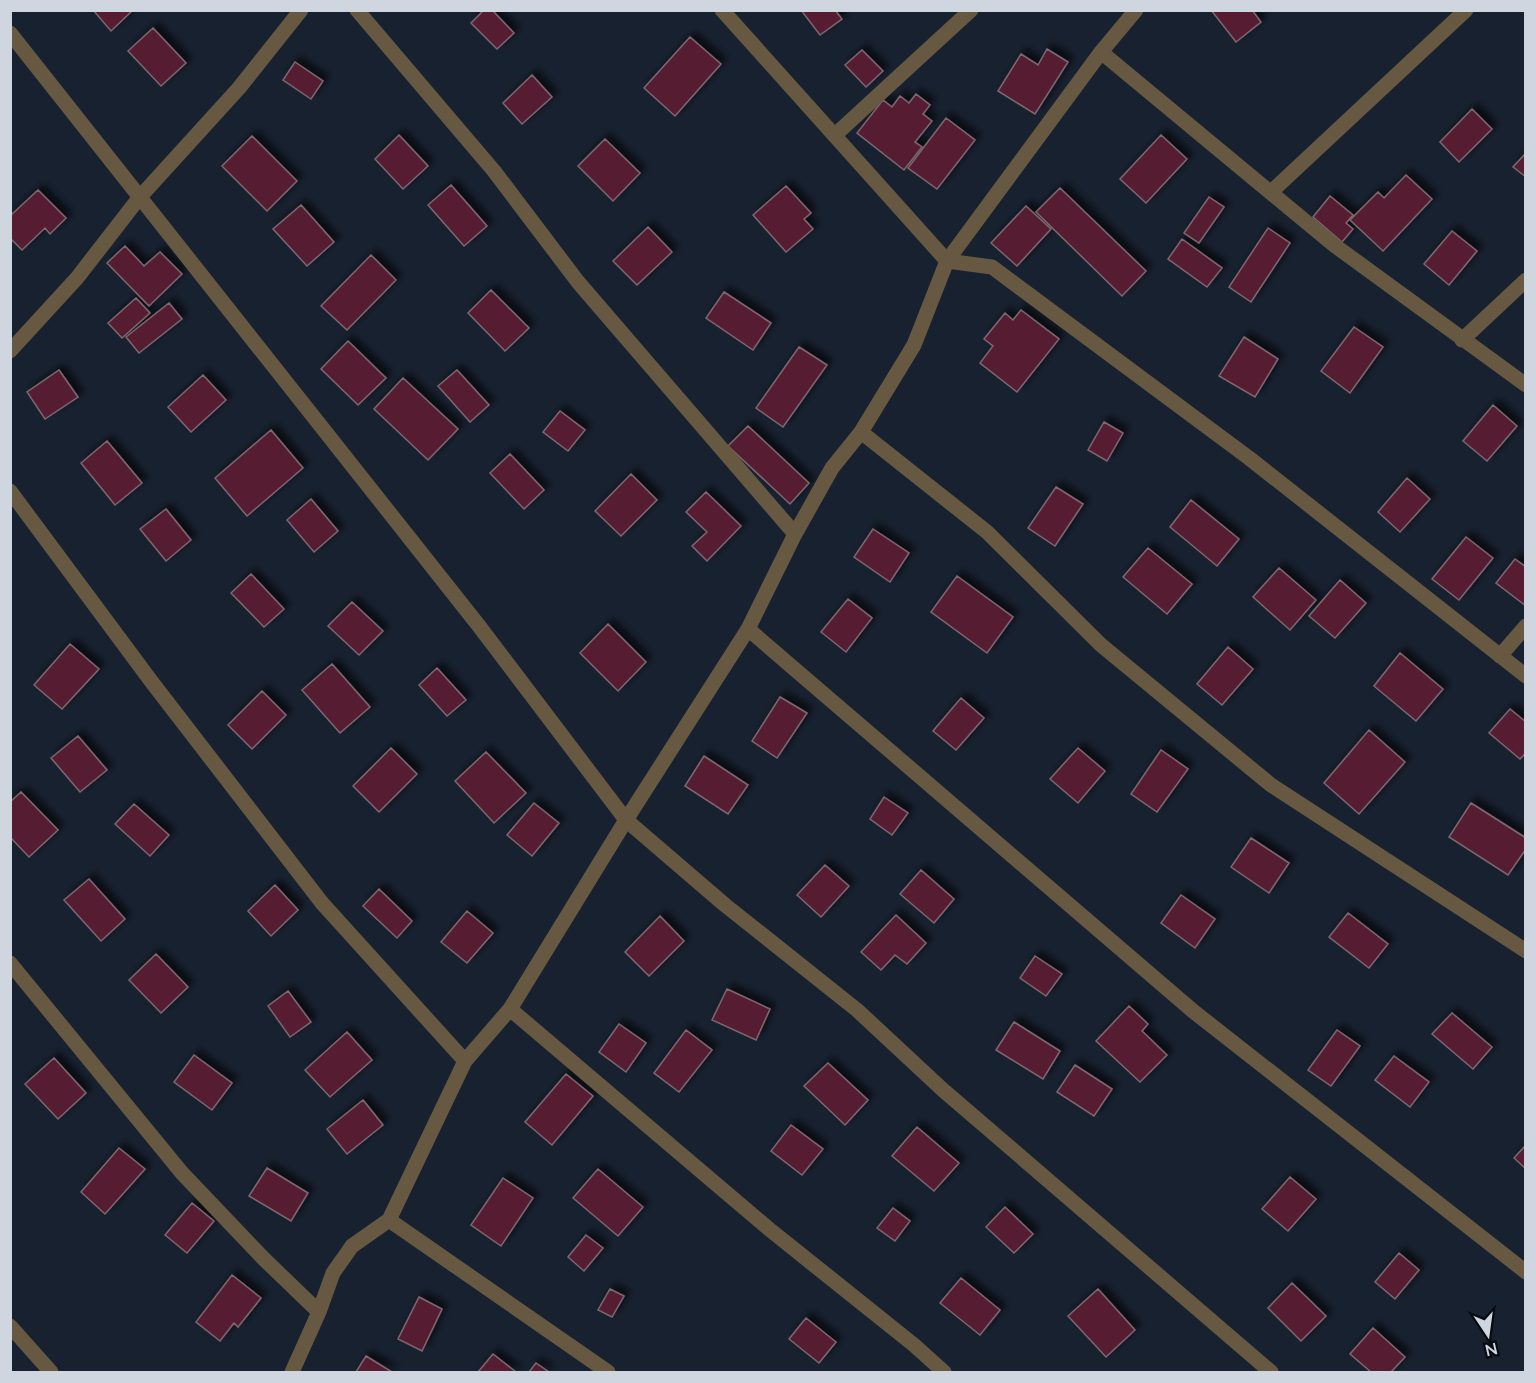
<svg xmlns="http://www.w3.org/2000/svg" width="1536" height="1383" viewBox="0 0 1536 1383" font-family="Lato,sans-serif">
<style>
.building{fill:#551d32;stroke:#7e676e;stroke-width:1.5;filter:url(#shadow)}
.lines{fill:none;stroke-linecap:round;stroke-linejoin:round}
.street{stroke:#675842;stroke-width:15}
</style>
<defs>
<filter id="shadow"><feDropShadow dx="5.5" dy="-5.5" stdDeviation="3" flood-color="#0009"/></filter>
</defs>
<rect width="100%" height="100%" fill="#182130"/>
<path class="building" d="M93 10H133L111 31Z
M484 10H492L514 33 497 49 471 23Z
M801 10H835L842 19 820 35Z
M1211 10H1252L1261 22 1236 42Z
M153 28 186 63 161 86 128 51Z
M690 37 721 64 675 116 644 88Z
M1047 49 1068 62 1035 114 998 91 1021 54 1038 65Z
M862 50 883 71 866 87 845 65Z
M295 62 323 81 311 99 283 80Z
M532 75 552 97 522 124 503 103Z
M916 94 930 105 923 114 932 121 915 142 922 147 904 170 857 133 883 100 892 107 900 96 909 103Z
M1472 109 1492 129 1459 162 1440 142Z
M946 118 975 140 937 189 908 168Z
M399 135 428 166 403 189 375 159Z
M1161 135 1187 159 1146 203 1120 179Z
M252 136 297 181 267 211 222 166Z
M605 139 640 173 613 201 578 166Z
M1526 153V177L1513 167Z
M1406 175 1432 199 1383 251 1350 220 1378 192 1384 198Z
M451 185 487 226 464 246 428 205Z
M786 186 811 213 804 219 813 229 786 252 753 215Z
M1060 188 1146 271 1122 296 1036 212Z
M38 190 66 218 50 234 45 228 22 250 10 238V216Z
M1330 196 1353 215 1346 223 1353 229 1342 242 1313 217Z
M1209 197 1224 207 1199 243 1184 233Z
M301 205 334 242 307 266 273 229Z
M1026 206 1051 229 1017 266 991 243Z
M648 227 672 252 637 285 613 261Z
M1268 228 1290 243 1251 302 1229 287Z
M1452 231 1477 251 1449 285 1424 264Z
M1182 239 1222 268 1207 287 1168 259Z
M125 246 144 266 160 252 182 274 149 306 107 263Z
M371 255 396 280 347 330 321 306Z
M491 290 529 328 505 351 468 313Z
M724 292 771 323 753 350 706 318Z
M136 298 150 313 122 338 108 323Z
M169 303 182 319 139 353 126 337Z
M1021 310 1059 339 1017 392 980 363 993 346 984 339 1005 313 1013 320Z
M1354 327 1383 347 1350 393 1321 371Z
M1244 337 1278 359 1255 397 1219 376Z
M348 341 386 378 358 405 321 369Z
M799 347 827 365 783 427 756 408Z
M59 370 78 397 45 419 27 392Z
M457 370 489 405 470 422 438 386Z
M203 375 226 400 191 432 168 407Z
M403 378 458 429 428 460 374 409Z
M1493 405 1517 426 1487 461 1463 441Z
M560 411 585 430 568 451 543 432Z
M1104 422 1123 433 1107 461 1088 450Z
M748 426 809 483 790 504 728 446Z
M271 430 303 468 247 516 215 478Z
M107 441 142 483 115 505 81 463Z
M510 454 544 490 524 509 490 473Z
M631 474 657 500 621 536 595 511Z
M1407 478 1430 499 1400 532 1378 512Z
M1056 487 1083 504 1055 546 1028 528Z
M706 492 741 526 707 561 692 546 707 532 686 512Z
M311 499 338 531 314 552 287 520Z
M1191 500 1239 539 1217 566 1170 527Z
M166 509 191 540 166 561 140 529Z
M873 529 909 553 890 582 854 557Z
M1466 537 1493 558 1459 600 1432 579Z
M1148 548 1192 584 1167 614 1123 577Z
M1515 559 1526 567V606L1496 583Z
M1279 568 1316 600 1290 630 1253 597Z
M251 574 284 609 264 627 231 593Z
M957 576 1013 617 987 653 931 612Z
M1340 580 1366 603 1335 638 1309 616Z
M848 599 872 618 846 652 821 632Z
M352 602 383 631 359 655 328 626Z
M608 624 646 662 618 691 580 653Z
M70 644 99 669 62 709 34 685Z
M1228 647 1253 669 1222 705 1197 684Z
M1400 653 1443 689 1416 721 1374 686Z
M332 664 370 707 340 733 302 690Z
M437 668 466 700 447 716 419 685Z
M262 691 286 715 252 749 228 725Z
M780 697 807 713 777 758 752 741Z
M961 698 984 718 956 750 933 731Z
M1510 709 1526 722V753L1520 759 1489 733Z
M1369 730 1405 762 1359 814 1324 783Z
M78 736 107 770 80 792 51 758Z
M391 748 417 774 379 812 353 786Z
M1078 748 1105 771 1078 803 1050 779Z
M1161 750 1188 769 1157 812 1131 794Z
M486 752 526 793 494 823 455 781Z
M704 756 748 785 728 814 685 786Z
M21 792 58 830 29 857 10 837V802Z
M884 797 908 813 892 835 870 819Z
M534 803 559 823 532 856 507 835Z
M1471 803 1526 838V849L1508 875 1449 837Z
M134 804 169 835 150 856 115 824Z
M1251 838 1289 863 1269 893 1231 867Z
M825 865 849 886 821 917 797 895Z
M921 870 954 899 934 923 900 894Z
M89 879 125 919 101 941 64 900Z
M275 885 298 910 271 936 248 911Z
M379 889 412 921 397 938 363 906Z
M1181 895 1215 919 1195 948 1161 923Z
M467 911 493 933 467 963 441 942Z
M1348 913 1388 944 1369 968 1329 937Z
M896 915 926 943 907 964 895 955 881 970 861 952Z
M660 916 684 941 649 976 625 952Z
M156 954 188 987 161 1013 129 980Z
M1035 956 1062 974 1046 996 1020 978Z
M727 989 770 1009 756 1040 712 1020Z
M288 991 311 1022 290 1037 268 1006Z
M1129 1006 1148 1024 1142 1031 1167 1055 1140 1082 1096 1041Z
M1452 1013 1492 1047 1473 1069 1432 1034Z
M1014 1022 1060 1051 1043 1079 996 1050Z
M619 1024 646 1043 626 1072 599 1052Z
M686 1030 712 1050 679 1092 654 1073Z
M1337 1030 1360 1046 1331 1086 1308 1070Z
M347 1032 372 1060 330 1097 305 1070Z
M194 1055 232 1083 212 1110 174 1082Z
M1394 1056 1429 1082 1410 1107 1375 1080Z
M54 1058 86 1093 58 1119 25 1084Z
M828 1063 868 1100 845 1125 804 1086Z
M1075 1065 1112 1089 1094 1116 1057 1092Z
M566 1074 593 1096 552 1145 525 1122Z
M363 1100 383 1125 347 1154 327 1129Z
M791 1125 823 1149 802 1175 771 1151Z
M917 1127 959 1163 934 1191 892 1156Z
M1526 1145V1169L1514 1158Z
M119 1148 145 1169 105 1214 81 1192Z
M267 1168 308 1193 291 1221 249 1196Z
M598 1169 643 1207 618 1236 573 1198Z
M1290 1177 1316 1199 1288 1231 1262 1209Z
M503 1178 533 1198 501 1246 471 1225Z
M192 1203 214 1221 187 1253 165 1235Z
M1005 1207 1033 1234 1014 1253 986 1227Z
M893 1208 910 1221 895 1241 877 1228Z
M586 1235 603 1248 584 1271 568 1257Z
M1399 1253 1419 1270 1395 1299 1375 1282Z
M232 1275 261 1298 238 1327 234 1323 220 1341 196 1322Z
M961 1278 1000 1310 980 1335 940 1303Z
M1292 1283 1326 1316 1301 1341 1268 1308Z
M610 1289 624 1296 612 1317 598 1310Z
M1098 1289 1135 1330 1106 1357 1068 1316Z
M419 1297 442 1309 422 1351 398 1339Z
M806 1318 836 1342 819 1363 789 1339Z
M1373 1328 1405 1357 1391 1372H1371L1350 1354Z
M493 1354 516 1372H478Z
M366 1356 392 1372H356Z
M536 1363 549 1372H529Z"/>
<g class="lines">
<path class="street" d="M357 10 494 171 578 282 795 534
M722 10 947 261 992 267 1249 458 1526 676
M10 33 479 626 626 820 725 905 857 1010 943 1090 1271 1372
M1101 52 1334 245 1526 385
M835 135 971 10
M1271 192 1466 10
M1462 340 1526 280
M10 351 77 278 139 198 239 88 301 10
M861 432 987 532 1101 645 1271 785 1526 951
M10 491 151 681 322 903 465 1061
M748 629 1193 1011 1526 1272
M1500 656 1526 626
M10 963 182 1173 264 1259 319 1312
M510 1009 769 1229 914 1345 944 1372
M389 1220 608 1372
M10 1326 51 1372
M292 1372 319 1312 333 1273 352 1246 389 1220 465 1061 510 1009 626 820 748 629 795 534 832 468 861 432 914 345 947 261 1101 52 1136 10"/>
</g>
<rect width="1536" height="1383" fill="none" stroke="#cfd6e0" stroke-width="24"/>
<g transform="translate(1488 1335) rotate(167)" stroke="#070b11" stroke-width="4.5" paint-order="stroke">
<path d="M0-4.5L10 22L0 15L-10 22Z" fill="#cfd6e0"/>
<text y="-9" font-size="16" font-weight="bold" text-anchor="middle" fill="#cfd6e0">N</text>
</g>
</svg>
